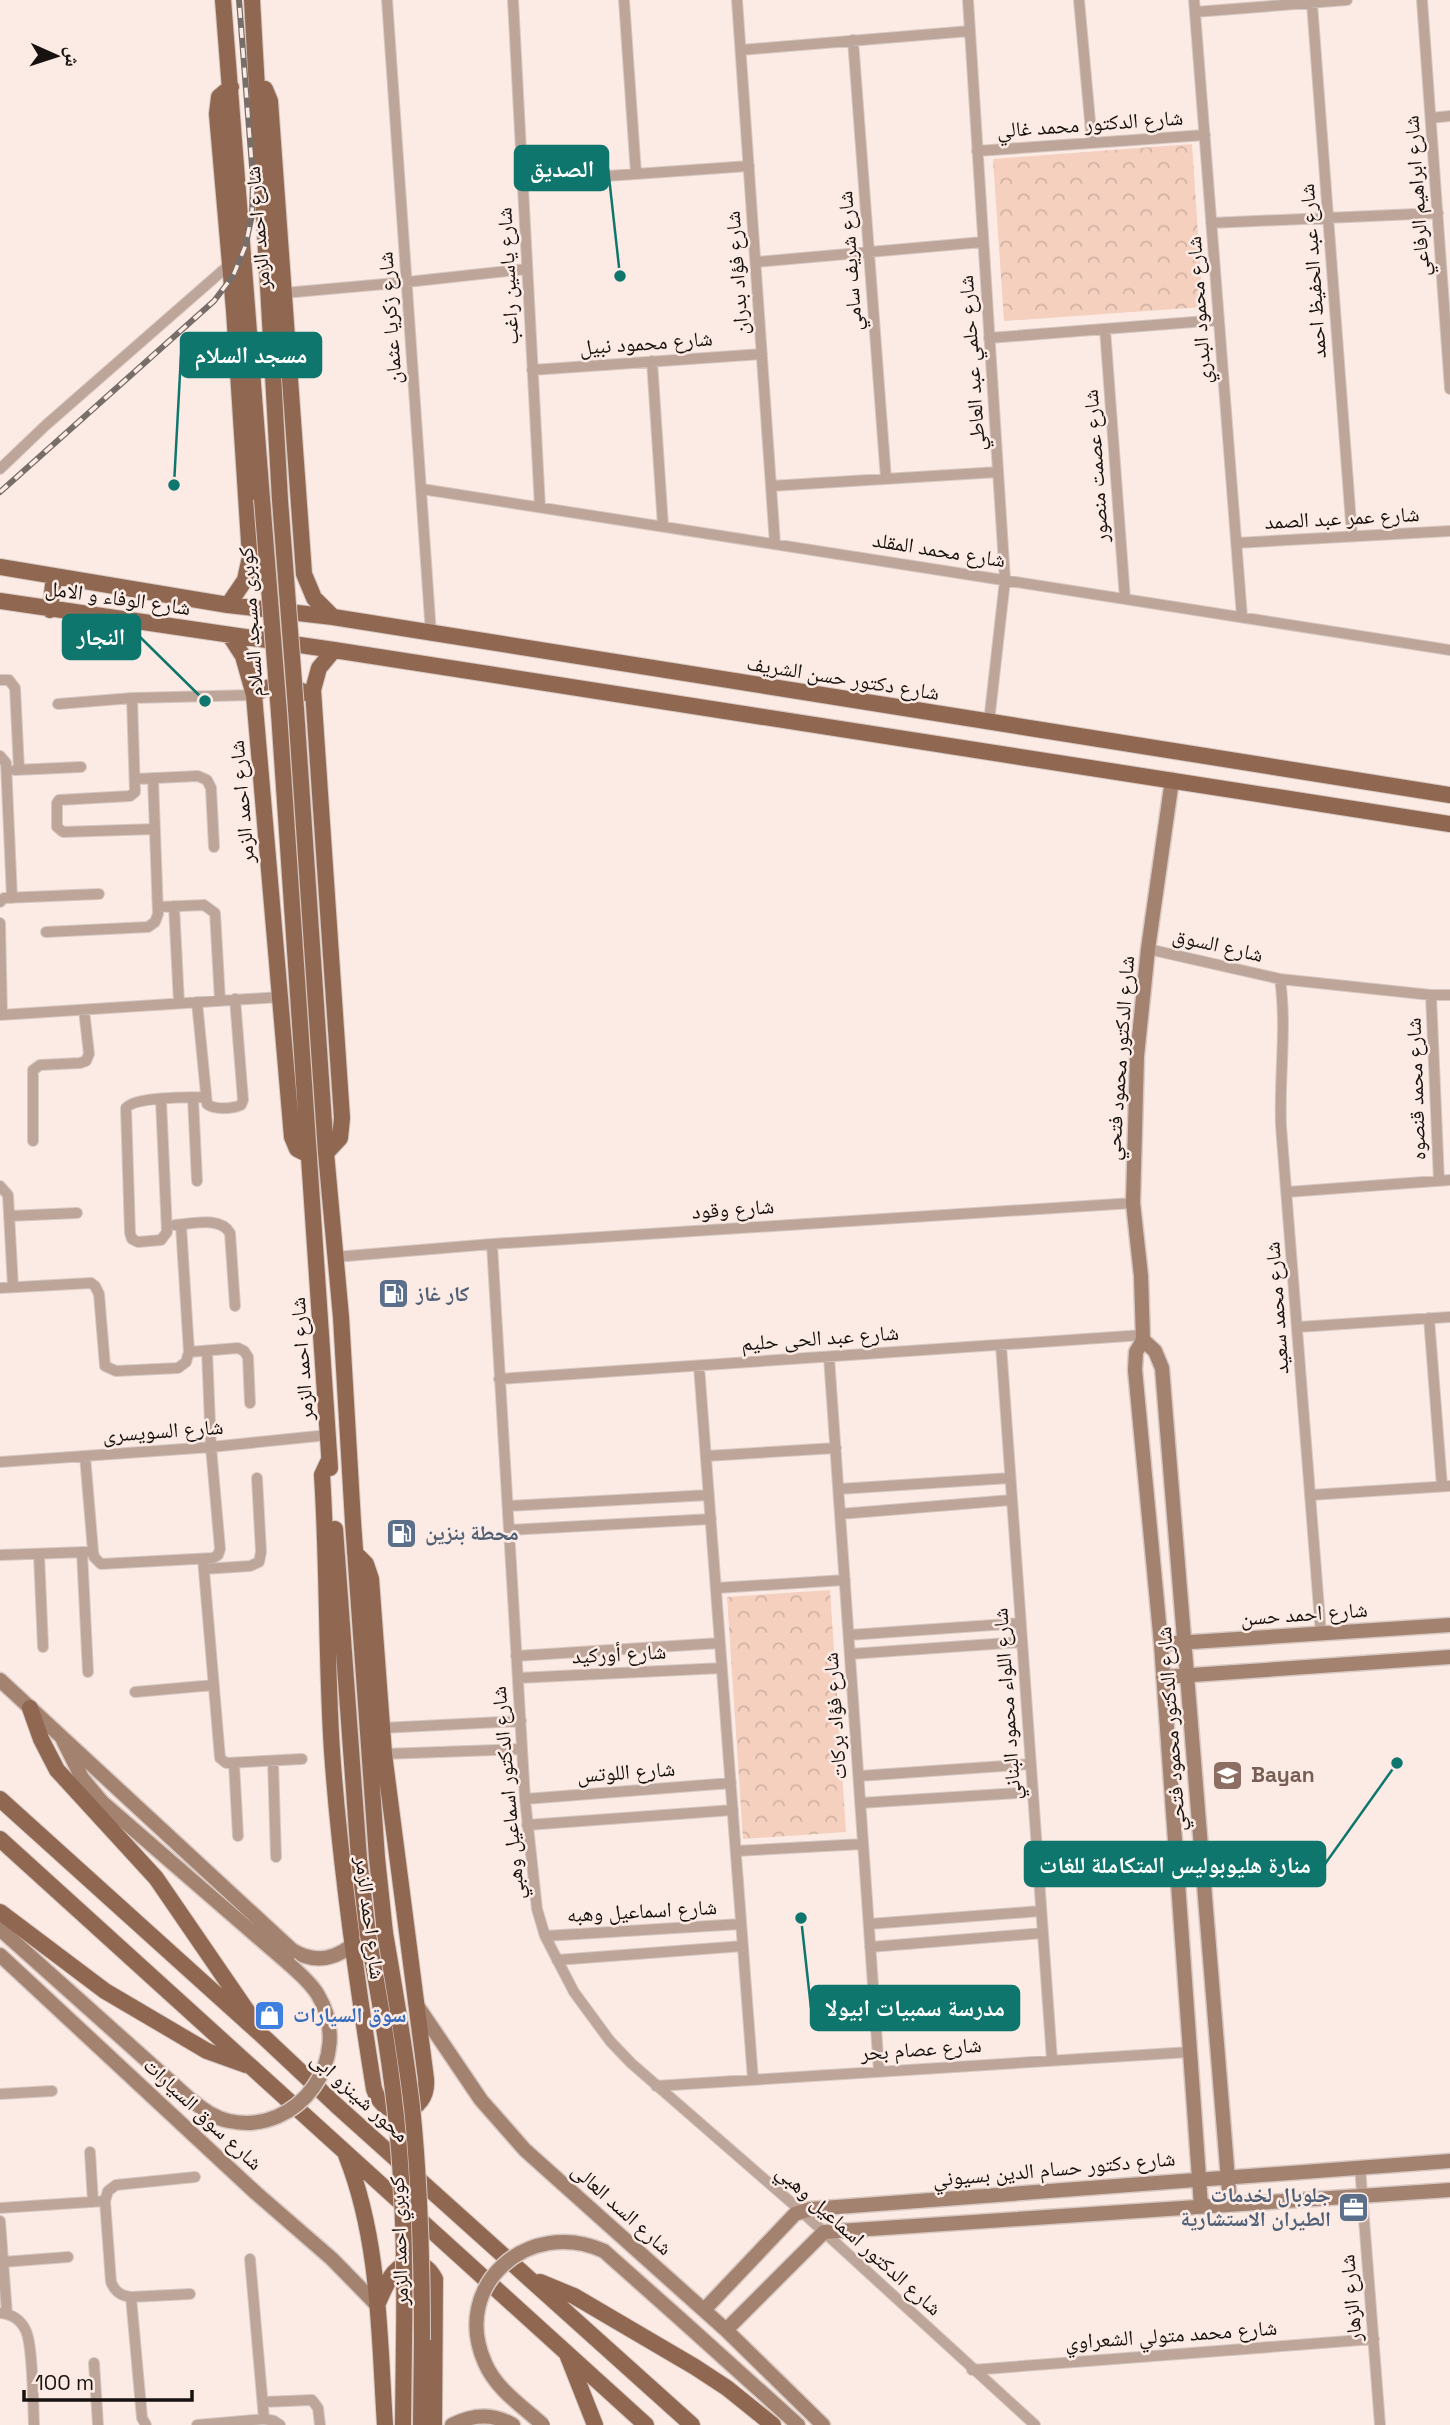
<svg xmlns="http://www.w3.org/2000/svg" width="1450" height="2425" viewBox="0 0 1450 2425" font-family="'Space Grotesk','Noto Naskh Arabic',sans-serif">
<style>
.park{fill:url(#park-crowns)}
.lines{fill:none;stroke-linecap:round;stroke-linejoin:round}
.street-casing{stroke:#d7c8c2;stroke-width:12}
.secondary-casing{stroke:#d7c8c2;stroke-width:17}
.primary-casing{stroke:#d7c8c2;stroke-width:18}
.street{stroke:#bda599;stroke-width:10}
.secondary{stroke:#a38270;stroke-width:14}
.primary{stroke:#906852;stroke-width:16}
.rail-casing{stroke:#786e69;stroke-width:6}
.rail{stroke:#fcebe4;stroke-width:3.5;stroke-dasharray:10;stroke-linecap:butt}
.secondary-bridge-casing{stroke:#d7c8c2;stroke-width:17;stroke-linecap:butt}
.primary-bridge-casing{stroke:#d7c8c2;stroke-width:18;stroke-linecap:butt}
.secondary-bridge{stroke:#a38270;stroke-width:14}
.primary-bridge{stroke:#906852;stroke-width:16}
.labels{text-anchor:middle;stroke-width:5;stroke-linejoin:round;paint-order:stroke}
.street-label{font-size:21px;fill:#17120f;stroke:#fcebe4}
.service-label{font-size:21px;font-weight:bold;fill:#4e5e75;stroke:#fcebe4;text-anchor:start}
.education-label{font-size:21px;font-weight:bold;fill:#785e54;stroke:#fcebe4;text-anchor:start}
.shop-label{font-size:21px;font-weight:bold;fill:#366cbe;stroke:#fcebe4;text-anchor:start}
.leader{fill:none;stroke:#0f766e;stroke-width:2.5}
.callout-dot{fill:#0f766e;stroke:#fcebe4;stroke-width:2.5}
.callout{fill:#0f766e;stroke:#0f766e;stroke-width:2.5}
.callout-label{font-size:23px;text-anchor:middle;font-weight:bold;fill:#fff}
</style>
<defs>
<pattern id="park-crowns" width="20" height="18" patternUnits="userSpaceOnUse" patternTransform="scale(1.75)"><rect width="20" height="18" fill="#f5d0bf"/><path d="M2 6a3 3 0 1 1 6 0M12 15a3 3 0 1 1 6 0" fill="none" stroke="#d1b2a3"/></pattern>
</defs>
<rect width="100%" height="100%" fill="#fcebe4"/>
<path class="park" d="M1192 144 1203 307 1004 321 993 159Z
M830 1590 846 1832 743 1839 727 1597Z"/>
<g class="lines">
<defs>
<path id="street" d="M387 0 431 634
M513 0 540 507
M624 0 636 174
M737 0 775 544
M968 0 1005 580 989 722
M1079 0 1092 143
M1194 0 1242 617
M1422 0 1450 389
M1312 3 1352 536
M1195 12 1347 0
M853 40 886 479
M741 50 970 31
M1431 118 1450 116
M977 151 1205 135
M522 182 749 166
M1211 223 1438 213
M756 262 983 242
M284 293 407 282 526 269
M1105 329 1125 599
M989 338 1219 320
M652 361 663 526
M532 370 762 354
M0 469 46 425 229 265
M771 486 998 472
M422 489 1450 650
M1236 543 1450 531
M0 680H9L15 688 19 769
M132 698 135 792 130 796 59 800 57 803V827L63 832 155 829
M58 704 132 698 254 695
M0 756 6 763 12 898
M15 770 81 767
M135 779 198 776 207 780 211 788 214 847
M0 902 4 898 99 894
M174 906 179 1003
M158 907 204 905 215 913 220 1000
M0 923 2 1015
M46 932 148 927 155 922 158 914 153 778
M1148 949 1280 979 1431 995H1450
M1280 979C1287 1028 1279 1077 1281 1126L1321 1634
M1431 995 1439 1181
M197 1002 207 1104C214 1110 232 1109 241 1105L243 1100 235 999
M0 1015 280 997
M193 1098 197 1181
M161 1100 167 1232 161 1240 138 1242 132 1239 130 1233 126 1108C136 1096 188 1098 205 1097
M33 1141V1070L40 1065 80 1063 86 1061 89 1054 84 1010
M0 1186 8 1195 13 1287
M1287 1192 1450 1180
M9 1216 77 1213
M175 1225C192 1224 220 1216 230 1233L235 1306
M492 1244 525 1799 537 1909 545 1936 574 1992 610 2041 631 2063 801 2211 1035 2425
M335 1257 492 1244 1133 1203
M0 1288 91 1283 95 1286 99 1294 105 1366 116 1371 178 1368 186 1362 189 1352 181 1225
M1429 1318 1442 1486
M1298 1327 1450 1317
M1001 1345 1052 2060
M189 1352 238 1348 244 1351 248 1357 250 1403
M829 1357 879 2071
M699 1366 753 2080
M499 1379 1143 1335
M85 1456 93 1551 94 1557 101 1564 213 1558 218 1555 220 1549 211 1447 207 1351
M706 1456 836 1448
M0 1462 211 1447 328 1435
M839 1489 1010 1478
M1311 1495 1450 1486
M508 1506 709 1495
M840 1514 1011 1500
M509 1530 711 1519
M82 1552 88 1672
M39 1554 43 1647
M0 1555 86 1552
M203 1559 220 1758 226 1763 302 1759
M204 1569 250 1566 259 1562 261 1552 257 1478
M716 1588 845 1580
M849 1635 1021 1623
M850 1654 1022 1642
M516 1656 720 1643
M518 1678 722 1668
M135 1692 214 1685
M382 1728 521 1721
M384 1754 522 1749
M273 1761 276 1857
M234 1763 238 1836
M859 1776 1031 1764
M525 1799 731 1783
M860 1803 1033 1792
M527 1825 733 1810
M736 1851 863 1844
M869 1924 1041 1911
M545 1936 741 1924
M870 1947 1043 1933
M557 1960 743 1946
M656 2086 1190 2052
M0 2094 52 2091
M90 2152 93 2202
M1360 2167 1380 2425
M0 2208 105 2201
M0 2221 7 2314
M250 2259 264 2419
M3 2262 68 2257
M190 2294 131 2297C121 2296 115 2292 111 2282L105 2201 108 2191 116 2185 195 2177
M131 2297 142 2418 146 2425
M0 2313C12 2314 21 2320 26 2331 33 2347 33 2404 34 2425
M94 2363 98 2425
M972 2370 1374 2339
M263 2402 312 2400 318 2408 320 2425
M197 2425 264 2419 274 2421 280 2425"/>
<path id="secondary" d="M1172 780 1148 949 1137 1056 1133 1203 1141 1276 1143 1340 1136 1352 1135 1370 1161 1644 1201 2206
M1143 1340 1155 1351 1162 1368 1230 2204
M1161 1644 1450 1625
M1163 1677 1450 1657
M0 1680 292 1950C313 1963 333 1960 351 1946
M63 1740 82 1778 102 1802 289 1964
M0 1929 191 2100
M0 1955 256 2193 332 2259 377 2305
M416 2004 481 2100 525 2150 726 2330 823 2425
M704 2310 795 2214 810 2209 1450 2161
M686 2324 798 2425
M726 2330 824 2232 1450 2190
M452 2425C473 2414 493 2413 513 2425"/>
<path id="primary" d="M223 0 262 499
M252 0 280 500
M257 86 265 89 270 101 304 574 314 598 333 617
M0 567 228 605 333 617 1450 795
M0 601 334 650 1450 824
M228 605 245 580 250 557 234 310 217 114 219 97 231 87
M50 610 54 577
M230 636 243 656 254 695 292 1137 297 1149 309 1155
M254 695C270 683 288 682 305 693
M296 709 326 1153 341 1317 353 1522 377 1858 385 1933
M279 713 330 1468
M326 1153 340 1138 342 1118 313 690 319 668 334 650
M329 1460 322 1475C328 1567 326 1660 332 1751 340 1865 356 1977 374 2089 385 2124 429 2115 426 2079L384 1754 371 1579 366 1564 355 1553
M335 1529 359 1859 368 1935
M30 1708 41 1739 57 1770 156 1878 252 2018
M0 1799 267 2040 336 2105 692 2425
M0 1839 646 2425
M0 1912 105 1991 207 2051 246 2065
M346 2155C380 2240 379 2335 385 2425
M540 2282 574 2296 695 2367 727 2388 773 2425
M377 2305C385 2288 394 2258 418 2264 427 2266 431 2272 435 2279L434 2425
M567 2354 595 2425
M403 2425 404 2341
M421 2425 422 2340"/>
</defs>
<use href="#street" class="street-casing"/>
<use href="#secondary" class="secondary-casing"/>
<use href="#primary" class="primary-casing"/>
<use href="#street" class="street"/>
<use href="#secondary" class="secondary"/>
<use href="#primary" class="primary"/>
<defs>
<path id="rail" d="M0 492 214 301 233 276 245 247 252 215 253 179 239 0"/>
</defs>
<use href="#rail" class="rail-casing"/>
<use href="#rail" class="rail"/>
<defs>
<path id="secondary-bridge" d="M191 2100C203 2109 214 2118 229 2121 299 2136 355 2057 318 1995 311 1983 299 1973 289 1964
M543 2425C522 2406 496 2389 485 2363 450 2285 529 2217 604 2251L686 2324"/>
<path id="primary-bridge" d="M262 499 279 713
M280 500 296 709
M385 1933C395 1991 405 2048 412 2107 420 2184 422 2262 422 2340
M368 1935C380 2002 392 2069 398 2137 404 2205 405 2273 404 2341"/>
</defs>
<use href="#secondary-bridge" class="secondary-bridge-casing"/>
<use href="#primary-bridge" class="primary-bridge-casing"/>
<use href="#secondary-bridge" class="secondary-bridge"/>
<use href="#primary-bridge" class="primary-bridge"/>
</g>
<defs>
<symbol id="fuel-square" viewBox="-11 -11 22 22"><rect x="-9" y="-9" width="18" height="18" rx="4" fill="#5c6f8a" stroke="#fcebe4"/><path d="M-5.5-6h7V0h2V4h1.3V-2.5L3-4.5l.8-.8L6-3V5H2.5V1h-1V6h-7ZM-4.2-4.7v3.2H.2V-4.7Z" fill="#fff"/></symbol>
<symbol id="school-square" viewBox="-11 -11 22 22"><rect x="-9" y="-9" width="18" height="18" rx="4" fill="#8d6e63" stroke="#fcebe4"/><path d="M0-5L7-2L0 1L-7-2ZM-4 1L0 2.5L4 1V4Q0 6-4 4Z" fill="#fff"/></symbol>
<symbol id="shop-square" viewBox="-11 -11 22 22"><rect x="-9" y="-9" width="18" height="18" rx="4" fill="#3f7fe0" stroke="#fcebe4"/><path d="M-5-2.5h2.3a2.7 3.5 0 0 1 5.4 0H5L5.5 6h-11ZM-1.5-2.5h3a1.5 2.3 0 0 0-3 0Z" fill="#fff"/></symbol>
<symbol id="office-square" viewBox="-11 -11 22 22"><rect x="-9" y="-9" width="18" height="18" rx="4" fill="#5c6f8a" stroke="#fcebe4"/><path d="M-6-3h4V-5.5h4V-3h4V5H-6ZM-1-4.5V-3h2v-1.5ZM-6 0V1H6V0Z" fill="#fff"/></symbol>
</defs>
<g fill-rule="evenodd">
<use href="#fuel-square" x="376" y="1276" width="35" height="35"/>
<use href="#fuel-square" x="384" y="1516" width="35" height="35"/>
<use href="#school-square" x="1210" y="1758" width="35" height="35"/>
<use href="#shop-square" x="252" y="1998" width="35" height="35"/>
<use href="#office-square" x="1336" y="2190" width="35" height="35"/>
</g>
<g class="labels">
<g class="street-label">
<text transform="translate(1090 124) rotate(-4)" y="7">شارع الدكتور محمد غالي</text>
<text transform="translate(1417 196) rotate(-94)" y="7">شارع ابراهيم الرفاعي</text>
<text transform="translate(258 228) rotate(-95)" y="7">شارع احمد الزمر</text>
<text transform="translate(850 261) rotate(-94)" y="7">شارع شريف سامي</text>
<text transform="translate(1313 271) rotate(-94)" y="7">شارع عبد الحفيظ احمد</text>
<text transform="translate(737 273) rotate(-94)" y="7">شارع فؤاد بدران</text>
<text transform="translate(508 276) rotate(-93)" y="7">شارع ياسين راغب</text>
<text transform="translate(1199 310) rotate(-94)" y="7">شارع محمود البدري</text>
<text transform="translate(390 318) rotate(-94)" y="7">شارع زكريا عثمان</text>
<text transform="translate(646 343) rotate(-4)" y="7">شارع محمود نبيل</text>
<text transform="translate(972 363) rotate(-94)" y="7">شارع حلمي عبد العاطي</text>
<text transform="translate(1096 466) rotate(-94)" y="7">شارع عصمت منصور</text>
<text transform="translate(1342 518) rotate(-3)" y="7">شارع عمر عبد الصمد</text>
<text transform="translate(939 550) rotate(9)" y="7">شارع محمد المقلد</text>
<text transform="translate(118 598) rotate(8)" y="7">شارع الوفاء و الامل</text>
<text transform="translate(251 622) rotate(-94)" y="7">كوبرى مسجد السلام</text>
<text transform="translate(843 678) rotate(9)" y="7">شارع دكتور حسن الشريف</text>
<text transform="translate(242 802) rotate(-95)" y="7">شارع احمد الزمر</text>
<text transform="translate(1218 945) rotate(13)" y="7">شارع السوق</text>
<text transform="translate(1120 1058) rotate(-86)" y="7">شارع الدكتور محمود فتحي</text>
<text transform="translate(1416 1089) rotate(-92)" y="7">شارع محمد قنصوه</text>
<text transform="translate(733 1209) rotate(-4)" y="7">شارع وقود</text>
<text transform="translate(1277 1308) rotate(-94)" y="7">شارع محمد سعيد</text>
<text transform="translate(820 1338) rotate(-4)" y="7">شارع عبد الحى حليم</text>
<text transform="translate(302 1359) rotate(-94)" y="7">شارع احمد الزمر</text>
<text transform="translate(163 1431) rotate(-4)" y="7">شارع السويسرى</text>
<text transform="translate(1304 1614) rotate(-4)" y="7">شارع احمد حسن</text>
<text transform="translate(619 1654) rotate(-3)" y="7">شارع أوركيد</text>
<text transform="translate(1007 1704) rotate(-94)" y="7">شارع اللواء محمود البناني</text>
<text transform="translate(835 1716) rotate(-94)" y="7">شارع فؤاد بركات</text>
<text transform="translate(1171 1729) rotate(-94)" y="7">شارع الدكتور محمود فتحي</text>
<text transform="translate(626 1772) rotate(-4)" y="7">شارع اللوتس</text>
<text transform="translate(508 1793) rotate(-95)" y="7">شارع الدكتور اسماعيل وهبي</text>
<text transform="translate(642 1911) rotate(-3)" y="7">شارع اسماعيل وهبه</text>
<text transform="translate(370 1918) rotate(83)" y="7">شارع احمد الزمر</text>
<text transform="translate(921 2049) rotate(-4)" y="7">شارع عصام بحر</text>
<text transform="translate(360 2097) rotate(42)" y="7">محور شينزو ابى</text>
<text transform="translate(203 2114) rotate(43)" y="7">شارع سوق السيارات</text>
<text transform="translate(1054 2169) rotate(-5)" y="7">شارع دكتور حسام الدين بسيوني</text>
<text transform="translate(622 2209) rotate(42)" y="7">شارع السد العالى</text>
<text transform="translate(859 2240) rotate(42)" y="7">شارع الدكتور اسماعيل وهبي</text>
<text transform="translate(399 2241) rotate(-92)" y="7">كوبري احمد الزمر</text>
<text transform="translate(1351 2298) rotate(-95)" y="7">شارع الزهار</text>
<text transform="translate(1171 2335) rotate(-4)" y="7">شارع محمد متولي الشعراوي</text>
</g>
<g class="service-label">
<text x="416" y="1301">كار غاز</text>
<text x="425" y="1540">محطة بنزين</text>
<text x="1331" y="2202" text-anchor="end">جلوبال لخدمات<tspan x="1331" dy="24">الطيران الاستشارية</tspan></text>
</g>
<g class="education-label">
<text x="1251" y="1782">Bayan</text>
</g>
<g class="shop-label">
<text x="293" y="2022">سوق السيارات</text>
</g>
</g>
<path class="leader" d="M620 276L608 168M174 485L181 355M205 701L140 637M1397 1763L1325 1864M801 1918L811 2008"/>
<g class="callout-dot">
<circle cx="620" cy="276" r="7"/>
<circle cx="174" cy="485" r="7"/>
<circle cx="205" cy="701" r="7"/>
<circle cx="1397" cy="1763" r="7"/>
<circle cx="801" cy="1918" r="7"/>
</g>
<g class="callout">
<rect x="515" y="146" width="93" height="44" rx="7"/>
<rect x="181" y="333" width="140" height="44" rx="7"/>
<rect x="63" y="615" width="77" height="44" rx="7"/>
<rect x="1025" y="1842" width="300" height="44" rx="7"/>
<rect x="811" y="1986" width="208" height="44" rx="7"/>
</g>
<g class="callout-label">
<text x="562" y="177">الصديق</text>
<text x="251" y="363">مسجد السلام</text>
<text x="101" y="645">النجار</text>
<text x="1175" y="1873">منارة هليوبوليس المتكاملة للغات</text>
<text x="915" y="2016">مدرسة سمبيات ابيولا</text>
</g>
<g transform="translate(56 56) rotate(93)" stroke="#fcebe4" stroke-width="5" paint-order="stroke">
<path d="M0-5L12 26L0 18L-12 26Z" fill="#17120f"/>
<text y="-10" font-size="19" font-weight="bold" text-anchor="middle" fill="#17120f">ش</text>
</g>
<path d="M24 2390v10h168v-10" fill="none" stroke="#17120f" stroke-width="3.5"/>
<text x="35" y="2390" font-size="21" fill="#17120f" stroke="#fcebe4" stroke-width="5" paint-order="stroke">100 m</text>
</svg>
